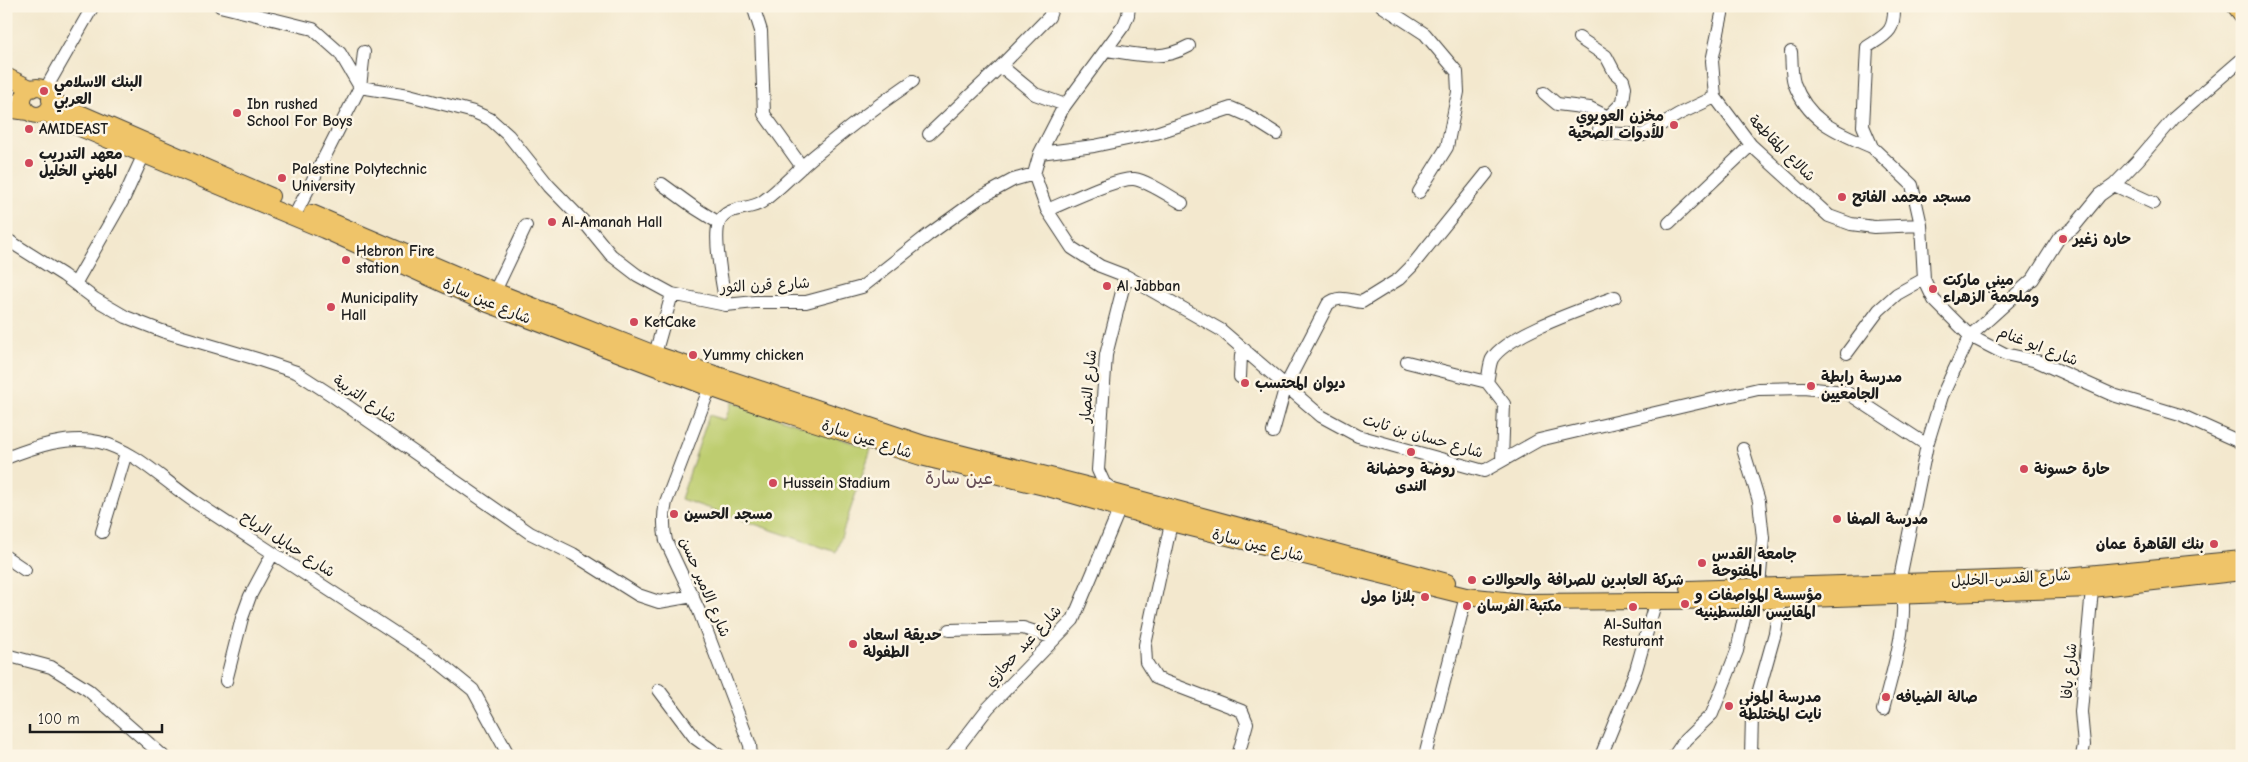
<svg xmlns="http://www.w3.org/2000/svg" width="2248" height="762" viewBox="0 0 2248 762" font-family="'Comic Neue','Playpen Sans Arabic',sans-serif">
<style>
.green{fill:#becd6f;stroke:#6d7446}
.lines{fill:none;stroke-linecap:round;stroke-linejoin:round}
.minor-casing{stroke:#3c3b37;stroke-width:14}
.major-casing{stroke:#3c3b37;stroke-width:18}
.minor{stroke:#fff;stroke-width:12}
.major{stroke:#efc469;stroke-width:16}
.poi-dot{fill:#d1495b;stroke:#fcf5e5;stroke-width:2}
.labels{text-anchor:middle;stroke-width:5;stroke-linejoin:round;paint-order:stroke}
.poi-label{font-size:15px;font-weight:bold;fill:#1c1c1c;stroke:#fcf5e5;text-anchor:start}
.street-label{font-size:15px;fill:#1c1c1c;stroke:#fcf5e5}
.quarter-label{font-size:18px;fill:#654d56;stroke:#fcf5e5}
</style>
<rect width="100%" height="100%" fill="#fcf5e5"/>
<filter id="ink" filterUnits="userSpaceOnUse"><feTurbulence type="fractalNoise" baseFrequency=".02" numOctaves="2"/><feDisplacementMap in="SourceGraphic" scale="10" xChannelSelector="R" yChannelSelector="G"/><feConvolveMatrix kernelMatrix="1 2 1 2 8 2 1 2 1" color-interpolation-filters="sRGB"/></filter>
<filter id="wash" filterUnits="userSpaceOnUse"><feTurbulence type="fractalNoise" baseFrequency=".0096" numOctaves="4" result="noise"/><feDisplacementMap in="SourceGraphic" scale="20" xChannelSelector="R" yChannelSelector="G"/><feGaussianBlur stdDeviation="1.12" result="paint"/><feColorMatrix in="noise" values="0 0 0 0 0 0 0 0 0 0 0 0 0 0 0 0 0 1.4 0 .05"/><feComposite in="paint" operator="in"/></filter>
<g filter="url(#wash)">
<rect width="100%" height="100%" fill="#f3e8ce"/>
<path class="green" d="M732 402 871 449 836 552 681 499 709 415 725 420Z"/>
</g>
<g filter="url(#ink)">
<g class="lines">
<defs>
<path id="minor" d="M220 6 313 29 340 53 360 87 409 95 474 112 490 119 509 136 549 186 584 222 611 255 637 275 672 294 726 305 755 302H806L862 287 928 235 978 199 1013 180 1034 174
M753 6 761 31 764 114 802 167
M1129 6 1128 15 1124 25 1063 108 1040 153 1034 174 1047 210 1072 248 1100 266 1126 276 1221 330 1321 416 1358 436 1484 471 1539 440 1758 389 1803 388 1846 392 1927 445
M1382 6 1425 34 1457 72 1458 92 1447 147 1419 192
M1722 6V14L1712 61 1715 97 1751 145 1829 216 1851 224 1874 227 1921 225
M1894 6C1895 32 1887 34 1867 47L1863 126 1872 147 1912 185 1921 225 1924 279 1934 300 1970 336 2005 354 2037 361 2113 395 2180 415 2242 443
M1579 38 1606 56 1615 73 1623 80 1625 87 1623 102 1600 125 1599 130 1603 133 1643 135 1679 114 1715 97
M1107 50C1137 54 1160 62 1189 46
M1791 52C1792 62 1791 74 1794 83 1809 123 1838 132 1872 147
M1001 66 1035 94 1065 105
M45 90 93 6
M1544 93 1557 104 1590 108 1608 117
M6 102 23 100
M929 134 1001 66 1049 17 1051 11 1049 6
M1040 153 1094 146 1156 133 1231 108 1247 115 1277 134
M662 184 695 208 719 223
M2114 185 2153 203
M1047 210C1065 203 1117 177 1134 179 1148 181 1169 196 1182 203
M294 217 360 87 364 52
M1669 223 1751 145
M6 239 63 275 95 299 126 317 162 331 257 359 296 372 333 396 530 533 573 554 638 595 659 602 693 596
M75 284 123 200 144 154
M495 291 526 226
M726 305C723 287 713 239 719 223 726 205 749 211 762 202 780 189 796 171 813 157 845 130 878 105 913 81
M1847 353 1879 310 1897 294 1924 279
M655 354 672 294
M1407 362 1487 382
M1240 377 1241 355 1245 350
M713 379 666 502C663 516 663 527 666 541L699 611 750 745 751 756
M1273 432 1286 385 1328 304C1339 294 1350 301 1362 302L1399 279 1411 267 1487 173
M1743 449 1759 501 1763 538 1759 587
M6 458C34 447 68 435 99 442 135 450 165 482 195 502 275 555 356 607 436 660L473 690 509 756
M1502 460 1504 404 1487 382C1489 375 1489 365 1492 359 1507 334 1586 308 1615 297
M1171 523 1145 645 1146 662 1156 678 1242 711 1247 723 1238 756
M102 532 126 453
M6 557 25 570
M949 630 1023 628 1054 638
M6 655 51 667 88 690 163 756
M226 681 242 618 250 596 273 553
M659 690 695 738 720 756
M1883 710C1891 675 1912 616 1899 583L1927 445 1942 396 1970 336 2033 279 2059 238 2073 228 2100 195 2114 185 2138 160 2174 118 2242 59
M951 756 988 708 1073 620 1120 508 1117 493 1104 483 1098 470 1106 355 1126 276
M1425 756 1466 596
M1601 756 1636 670 1656 600
M1674 756 1685 740 1712 714 1737 651 1748 599
M1751 756 1752 715 1775 633 1780 600
M2082 756 2084 745 2081 712 2092 589"/>
<path id="major" d="M2235 6 2242 15
M6 76 32 89
M23 101a14 14 0 1 1 28 0a14 14 0 1 1-28 0Z
M50 100 271 196
M6 109 28 112
M44 113 324 230 488 304 710 388 776 411 921 457 1048 488 1171 523 1466 596 1523 602 1780 600 2092 589 2242 572
M312 213 495 291 655 354 924 444 1117 493 1447 582
M1688 589 2056 577 2242 559"/>
</defs>
<use href="#minor" class="minor-casing"/>
<use href="#major" class="major-casing"/>
<use href="#minor" class="minor"/>
<use href="#major" class="major"/>
</g>
</g>
<g class="poi-dot">
<circle cx="44" cy="91" r="5"/>
<circle cx="237" cy="113" r="5"/>
<circle cx="1674" cy="125" r="5"/>
<circle cx="29" cy="129" r="5"/>
<circle cx="29" cy="163" r="5"/>
<circle cx="282" cy="178" r="5"/>
<circle cx="1842" cy="197" r="5"/>
<circle cx="552" cy="222" r="5"/>
<circle cx="2063" cy="239" r="5"/>
<circle cx="346" cy="260" r="5"/>
<circle cx="1107" cy="286" r="5"/>
<circle cx="1933" cy="289" r="5"/>
<circle cx="331" cy="307" r="5"/>
<circle cx="634" cy="322" r="5"/>
<circle cx="693" cy="355" r="5"/>
<circle cx="1245" cy="383" r="5"/>
<circle cx="1811" cy="386" r="5"/>
<circle cx="1411" cy="452" r="5"/>
<circle cx="2024" cy="469" r="5"/>
<circle cx="773" cy="483" r="5"/>
<circle cx="674" cy="514" r="5"/>
<circle cx="1837" cy="519" r="5"/>
<circle cx="2214" cy="544" r="5"/>
<circle cx="1702" cy="563" r="5"/>
<circle cx="1472" cy="580" r="5"/>
<circle cx="1425" cy="597" r="5"/>
<circle cx="1685" cy="604" r="5"/>
<circle cx="1467" cy="606" r="5"/>
<circle cx="1633" cy="607" r="5"/>
<circle cx="853" cy="644" r="5"/>
<circle cx="1886" cy="697" r="5"/>
<circle cx="1729" cy="706" r="5"/>
</g>
<g class="labels">
<g class="poi-label">
<text x="54" y="87">البنك الاسلامي<tspan x="54" dy="17">العربي</tspan></text>
<text x="247" y="109">Ibn rushed<tspan x="247" dy="17">School For Boys</tspan></text>
<text x="1664" y="121" text-anchor="end">مخزن العويوي<tspan x="1664" dy="17">للأدوات الصحية</tspan></text>
<text x="39" y="134">AMIDEAST</text>
<text x="39" y="159">معهد التدريب<tspan x="39" dy="17">المهني الخليل</tspan></text>
<text x="292" y="174">Palestine Polytechnic<tspan x="292" dy="17">University</tspan></text>
<text x="1852" y="202">مسجد محمد الفاتح</text>
<text x="562" y="227">Al-Amanah Hall</text>
<text x="2073" y="244">حاره زغير</text>
<text x="356" y="256">Hebron Fire<tspan x="356" dy="17">station</tspan></text>
<text x="1943" y="285">ميني ماركت<tspan x="1943" dy="17">وملحمة الزهراء</tspan></text>
<text x="1117" y="291">Al Jabban</text>
<text x="341" y="303">Municipality<tspan x="341" dy="17">Hall</tspan></text>
<text x="644" y="327">KetCake</text>
<text x="703" y="360">Yummy chicken</text>
<text x="1821" y="382">مدرسة رابطة<tspan x="1821" dy="17">الجامعيين</tspan></text>
<text x="1255" y="388">ديوان المحتسب</text>
<text x="1411" y="474" text-anchor="middle">روضة وحضانة<tspan x="1411" dy="17">الندى</tspan></text>
<text x="2034" y="474">حارة حسونة</text>
<text x="783" y="488">Hussein Stadium</text>
<text x="684" y="519">مسجد الحسين</text>
<text x="1847" y="524">مدرسة الصفا</text>
<text x="2204" y="549" text-anchor="end">بنك القاهرة عمان</text>
<text x="1712" y="559">جامعة القدس<tspan x="1712" dy="17">المفتوحة</tspan></text>
<text x="1482" y="585">شركة العابدين للصرافة والحوالات</text>
<text x="1695" y="600">مؤسسة المواصفات و<tspan x="1695" dy="17">المقاييس الفلسطينيه</tspan></text>
<text x="1415" y="602" text-anchor="end">بلازا مول</text>
<text x="1477" y="611">مكتبة الفرسان</text>
<text x="1633" y="629" text-anchor="middle">Al-Sultan<tspan x="1633" dy="17">Resturant</tspan></text>
<text x="863" y="640">حديقة اسعاد<tspan x="863" dy="17">الطفولة</tspan></text>
<text x="1739" y="702">مدرسة الموني<tspan x="1739" dy="17">نايت المختلطة</tspan></text>
<text x="1896" y="702">صالة الضيافه</text>
</g>
<g class="street-label">
<text transform="translate(1782 148) rotate(45)" y="5">شالاع المقاطعة</text>
<text transform="translate(765 285) rotate(-3)" y="5">شارع قرن الثور</text>
<text transform="translate(487 301) rotate(23)" y="5">شارع عين سارة</text>
<text transform="translate(2038 346) rotate(21)" y="5">شارع ابو غنام</text>
<text transform="translate(1088 386) rotate(-85)" y="5">شارع النصار</text>
<text transform="translate(365 399) rotate(34)" y="5">شارع التربية</text>
<text transform="translate(1423 436) rotate(16)" y="5">شارع حسان بن ثابت</text>
<text transform="translate(867 439) rotate(18)" y="5">شارع عين سارة</text>
<text transform="translate(288 544) rotate(33)" y="5">شارع حبايل الرياح</text>
<text transform="translate(1258 545) rotate(14)" y="5">شارع عين سارة</text>
<text transform="translate(2011 578) rotate(-3)" y="5">شارع القدس-الخليل</text>
<text transform="translate(705 587) rotate(67)" y="5">شارع الامير حسن</text>
<text transform="translate(1023 646) rotate(-47)" y="5">شارع عبد حجازي</text>
<text transform="translate(2069 671) rotate(-85)" y="5">شارع يافا</text>
</g>
<g class="quarter-label">
<text x="959" y="484">عين سارة</text>
</g>
</g>
<rect width="2248" height="762" fill="none" stroke="#fcf5e5" stroke-width="25"/>
<path d="M30 724v8h132v-8" fill="none" stroke="#1c1c1c" stroke-width="2.5"/>
<text x="38" y="724" font-size="15" fill="#1c1c1c" stroke="#fcf5e5" stroke-width="4" paint-order="stroke">100 m</text>
</svg>
